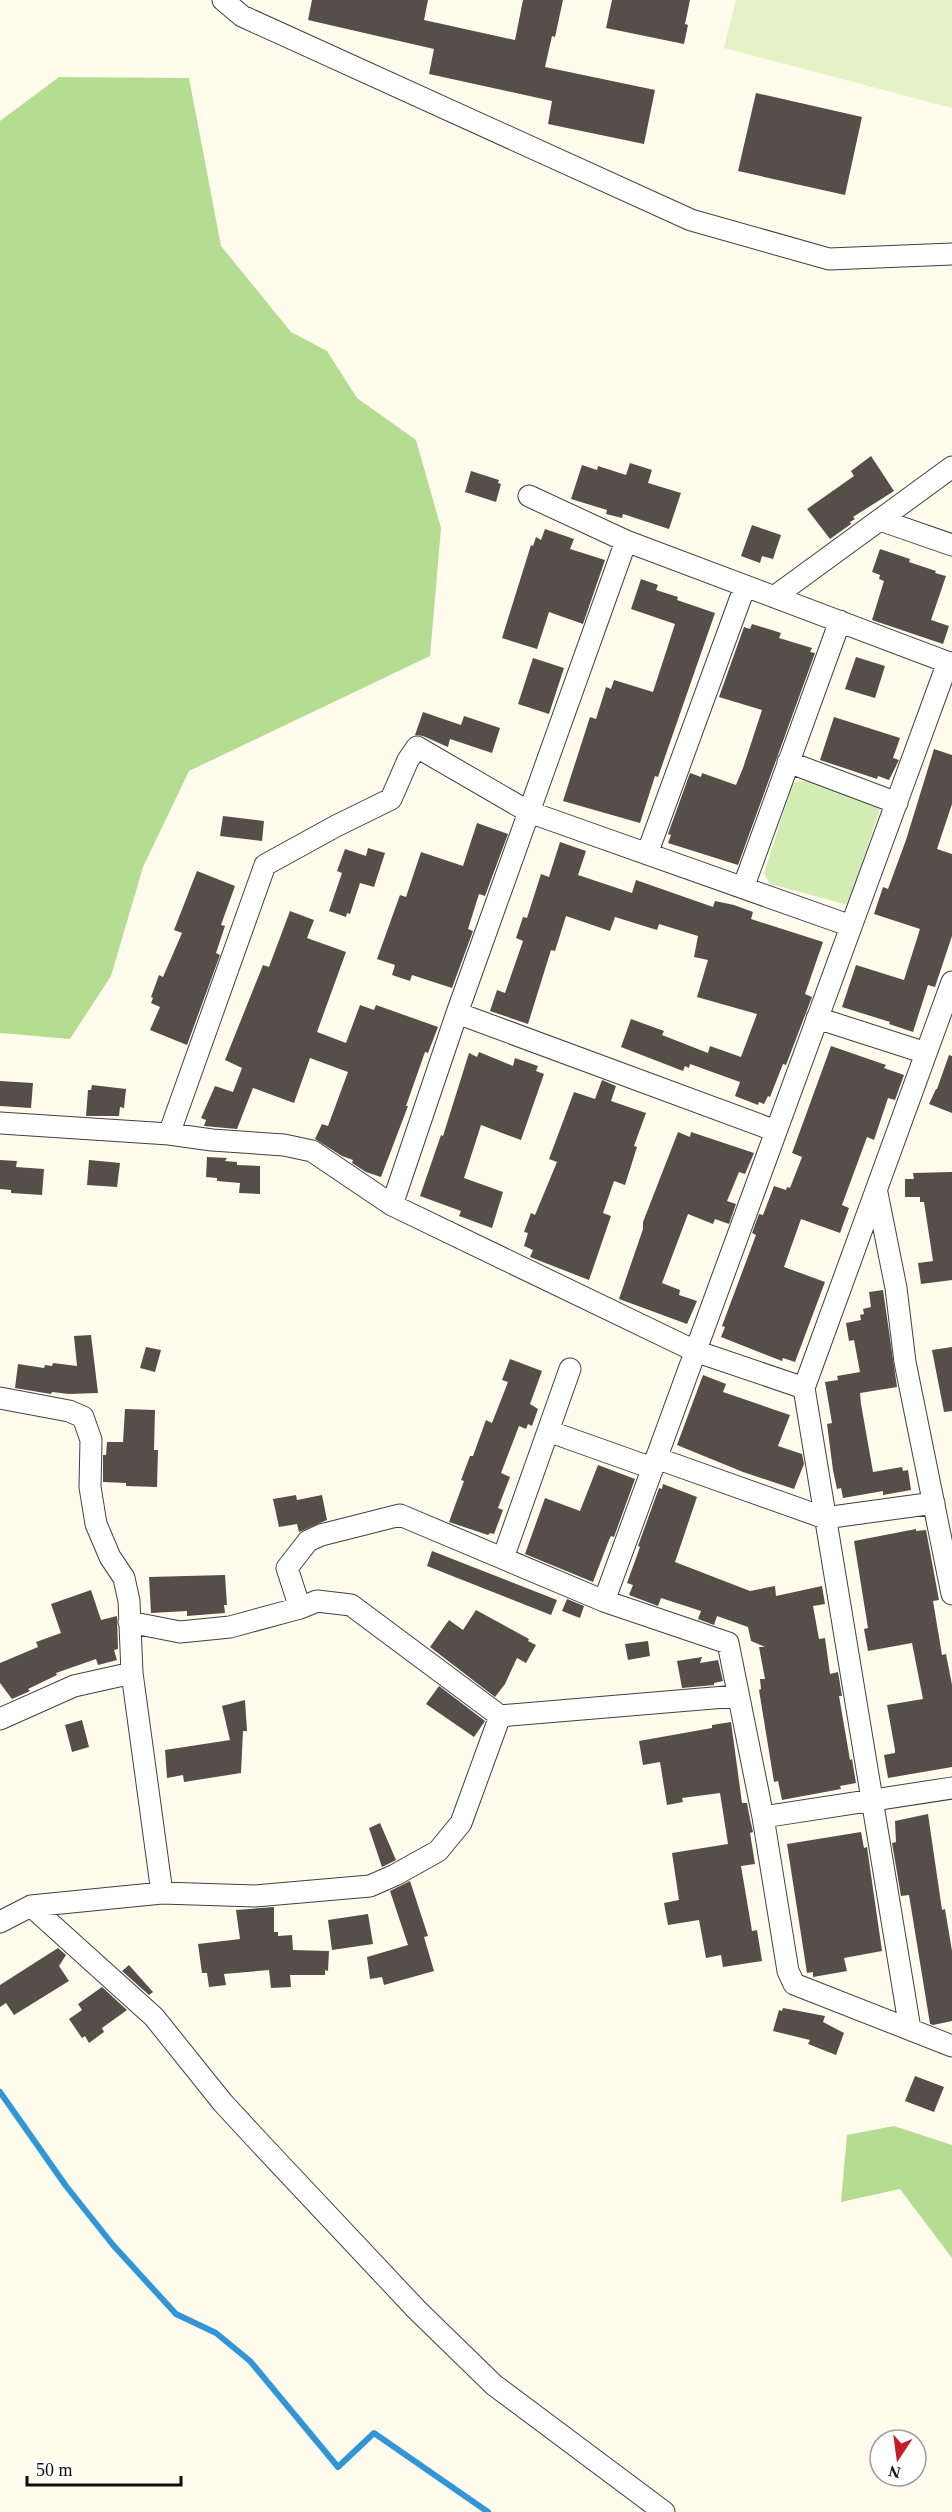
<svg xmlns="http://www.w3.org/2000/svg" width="952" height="2512" viewBox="0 0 952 2512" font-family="'Times New Roman',serif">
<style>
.green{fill:#d2ecb4}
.forest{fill:#b5dd92}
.pitch{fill:#e4f2c6}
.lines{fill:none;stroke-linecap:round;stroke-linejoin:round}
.stream{stroke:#3096d5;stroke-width:6}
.building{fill:#564e48}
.minor-casing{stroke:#404040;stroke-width:23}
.minor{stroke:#fff;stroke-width:21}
</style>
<rect width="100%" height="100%" fill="#fffbed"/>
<path class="green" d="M809 780 880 809 848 905 770 884 764 873 793 783Z"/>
<path class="forest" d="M59 77 189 78 221 246 291 332 327 351 357 398 416 440 441 528 430 656 189 771 143 867 111 976 70 1039 0 1033V121Z
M894 2126 952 2145V2258L900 2189 841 2202 847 2135Z"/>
<path class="pitch" d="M736 0H952V108L724 48Z"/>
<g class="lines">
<path class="stream" d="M0 2092 66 2186 113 2245 176 2314 216 2333 250 2361 338 2467 374 2433 488 2512"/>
</g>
<path class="building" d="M312 0H428L424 20 515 40 523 0H563L555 37 552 36 545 67 655 90 644 144 548 124 552 101 429 74 434 49 308 20Z
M612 0H690L685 24 688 25 684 44 606 28Z
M756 93 862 117 845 195 738 171Z
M871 456 894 491 853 517 855 519 850 522 851 524 830 539 807 509 854 476 851 471Z
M630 463 652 470 648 483 681 493 669 529 623 514 622 518 606 514 607 510 571 499 582 465 597 470 598 466 626 475Z
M471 471 499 480 498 483 501 484 496 502 465 492Z
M752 525 781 535 773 559 762 556 760 563 741 556Z
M545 529 574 539 570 549 605 560 583 624 549 612 537 649 502 638 531 545 533 546 536 537 541 540Z
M880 549 910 559 909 562 936 571 935 573 946 576 931 620 949 626 943 644 872 620 884 581 879 579 880 575 872 572Z
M641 579 658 585 656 590 678 597 677 600 715 613 658 777 655 776 640 823 563 801 590 717 596 719 606 687 611 689 614 680 653 692 675 624 631 609Z
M752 624 781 633 779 638 812 648 810 652 815 653 738 865 668 843 671 835 668 834 690 773 701 777 702 773 736 785 743 768 762 710 719 697 744 627 750 629Z
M856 657 885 666 875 698 845 689Z
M533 658 564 668 549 714 518 704Z
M423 712 461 725 464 716 500 728 492 753 450 739 448 747 423 736 415 735Z
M834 717 900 738 893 758 899 760 889 780 878 776 877 779 820 760Z
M934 749 952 755V804L937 849 952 854V936L935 987 928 985 913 1032 889 1024 890 1022 842 1007 856 965 904 980 920 929 874 914 883 887 888 889 906 840Z
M223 816 264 821 262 841 220 836Z
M477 823 508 834 485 896 479 894 468 929 473 931 452 988 412 975 410 981 392 975 395 965 377 959 400 895 406 897 421 852 463 866Z
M560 842 586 851 578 875 632 893 636 880 713 907 715 901 734 905 753 912 751 919 823 942 805 994 812 997 786 1065 783 1064 770 1097 768 1096 764 1104 759 1102 758 1105 735 1096 740 1082 690 1064 689 1068 685 1066 683 1071 621 1047 631 1019 664 1031 662 1035 708 1053 710 1046 741 1057 757 1014 697 997 708 960 694 957 698 936 659 924 657 930 615 917 610 931 566 916 555 951 551 950 528 1024 490 1011 497 990 505 993 523 941 516 938 523 917 527 918 541 874 549 877Z
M368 848 385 853 374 887 360 883 350 914 347 913 346 917 329 911 342 873 337 871 345 849 366 856Z
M197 871 235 886 221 925 225 926 216 953 220 955 187 1045 150 1030 160 1007 151 1003 153 998 151 997 159 975 163 977 182 933 174 930Z
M290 911 314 920 307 938 346 952 317 1032 346 1043 360 1005 374 1010 376 1005 438 1027 428 1053 425 1052 406 1106H408L381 1177 366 1172 352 1163 353 1160 342 1156 315 1139 322 1124 328 1126 348 1072 310 1058 294 1103 253 1088 237 1129 204 1126 206 1120 201 1118 215 1086 233 1092 242 1068 225 1060 263 965 269 967Z
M831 1046 886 1065 884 1068 904 1075 895 1100 888 1098 874 1140 867 1137 842 1205 849 1208 840 1233 801 1219 784 1267 825 1282 795 1362 783 1358 782 1361 721 1337 725 1327 722 1326 756 1235 752 1233 759 1214 763 1215 774 1186 786 1190 787 1187 790 1188 802 1157 792 1153Z
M479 1052 513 1066 515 1058 538 1066 536 1071 544 1074 521 1140 481 1125 464 1178 503 1192 492 1228 459 1216 461 1211 420 1196 441 1135 443 1136 469 1053 477 1057Z
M949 1055 952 1056V1113L929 1104 936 1089H937Z
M602 1080 616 1086 611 1101 646 1113 634 1146 637 1147 625 1185 614 1181 603 1213 611 1216 589 1280 530 1257 533 1250 524 1246 528 1233 524 1232 531 1213 535 1215 557 1162 549 1159 574 1092 595 1099Z
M0 1081 33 1083 31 1108 0 1106Z
M92 1085 126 1089 124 1108 120 1107 119 1116H86L88 1090H91Z
M678 1132 690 1137 691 1132 754 1153 745 1174 739 1172 727 1201 736 1204 729 1224 715 1219 713 1224 688 1214 662 1283 680 1290 679 1295 697 1301 687 1324 619 1299 643 1229V1222Z
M207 1157 227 1158 225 1161 237 1162V1165L260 1166V1194L239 1193 240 1183 217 1181V1178L206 1177Z
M0 1160 17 1161 16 1167 44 1169 42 1195 11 1193V1190L0 1189Z
M89 1160 120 1163 117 1187 87 1185Z
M952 1172V1280L921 1284 918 1263 933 1261 924 1202H920V1197H905V1179H914L913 1173Z
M883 1290 897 1387 860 1393 861 1404 873 1472 902 1467 903 1471 908 1470 911 1490 883 1495V1491L843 1498 841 1488 837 1489 833 1470 827 1424 832 1423 825 1382 838 1380 837 1376 860 1372 854 1340 849 1341 846 1323 861 1320 860 1315 864 1314 863 1309 871 1307 869 1292Z
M91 1335 98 1393 69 1394 52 1392 51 1394 15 1388 18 1364 44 1368 45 1365 52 1366 53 1363 77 1366 74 1336Z
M146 1347 161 1350 155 1372 140 1368Z
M952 1347V1411L944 1412 932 1350Z
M510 1359 542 1371 530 1404 538 1409 532 1426 528 1424 526 1429 519 1426 501 1473 510 1477 498 1508 503 1510 494 1534 490 1533 488 1535 449 1522 464 1481 461 1480 470 1456H473L486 1420 492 1423 508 1382 502 1380Z
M703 1375 726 1384 723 1392 790 1415 778 1446 802 1454 804 1464 794 1489 743 1472 677 1445Z
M125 1409 155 1410 154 1450H158L157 1487 126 1486V1483L103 1482V1455H106L107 1442H123Z
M598 1465 635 1479 614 1537 611 1536 609 1540 593 1582 525 1554 545 1498 580 1511Z
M663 1484 697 1497 675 1562 750 1591 775 1586 776 1596 822 1586 825 1604 813 1606 819 1639 825 1638 830 1674 838 1672 842 1696H839L850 1760 852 1759 856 1783 840 1786 841 1789 782 1800 778 1781 774 1782 759 1690 761 1689 760 1679H765L759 1647H765L751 1641 748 1627 717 1616 714 1625 698 1619 701 1611 661 1598 658 1606 629 1595 633 1585 627 1583 640 1547 638 1546 659 1488 662 1489Z
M296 1495 297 1500 322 1495 327 1520 299 1532 297 1524 279 1527 273 1499Z
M916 1529V1531L926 1530 939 1600 933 1601 942 1655 946 1654 952 1685V1767L888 1778 884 1755 895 1753V1750L887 1705 923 1699 912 1643 868 1651 864 1629 868 1628 854 1541Z
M432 1551 557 1600 551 1615 427 1566Z
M225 1575 227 1605H224L225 1613 187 1616V1611L151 1613 149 1577Z
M91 1590 101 1620 117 1616 118 1649 114 1650 117 1660 98 1665 96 1659 56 1673 57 1675 28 1689 30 1691 12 1699 0 1683V1663L38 1647 36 1642 61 1633 51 1604Z
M567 1599 584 1606 580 1618 562 1611Z
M476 1610 529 1639 528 1641 536 1645 526 1663 517 1658 505 1684 495 1697 430 1647 449 1620 463 1630Z
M648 1641 650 1656 628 1660 625 1644Z
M702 1657 700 1663 718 1660 723 1681 714 1683V1685L682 1688 677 1661Z
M439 1686 485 1721 474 1737 426 1704Z
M245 1700 247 1731H243L241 1773 184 1782 183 1775 167 1778 165 1750 230 1740 222 1706Z
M82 1720 89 1747 72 1752 65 1725Z
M731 1722 742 1803H747L750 1819 753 1832 750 1833 755 1864 741 1866 752 1931 757 1930 762 1961 723 1967 721 1955 706 1958 699 1920 668 1925 664 1903 679 1900 672 1853 728 1844 720 1793 682 1798 683 1802 667 1805 660 1762 643 1765 639 1741 712 1728V1725Z
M928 1814 942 1910 945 1909 952 1951V2021L933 2025 930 2024 909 1895 901 1896 892 1843 896 1842 895 1821Z
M380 1823 396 1860 382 1867 369 1828Z
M861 1832 864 1848 867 1847 882 1951 844 1958 847 1971 813 1977V1972L807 1973 787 1844Z
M410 1881 428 1936 424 1937 434 1971 384 1985 382 1977 370 1979 367 1957 408 1945 390 1891Z
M274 1907V1932H278V1936L292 1935 293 1950 329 1951 328 1971 325 1970V1975H290L291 1987 271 1988 269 1970 224 1974 226 1985 209 1987 207 1973H202L198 1944 240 1939 236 1910Z
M368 1914 373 1944 332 1950 328 1920Z
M58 1948 66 1955 59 1966 69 1981 14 2015 6 2003 0 2007V1985Z
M129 1965 153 1992 149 1995 122 1971Z
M102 1987 127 2010 102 2028 104 2032 89 2043 85 2036 82 2038 69 2019 82 2010 78 2004Z
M783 2008 825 2016 823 2022 844 2033 836 2055 808 2044 810 2040 773 2031 779 2010 782 2011Z
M915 2076 944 2087 934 2112 905 2101Z"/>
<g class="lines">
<defs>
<path id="minor" d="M223 0 242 16 691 220 829 259 952 254
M529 496 626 541 952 664
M880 520 952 545
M774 597 952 467
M788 762 897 803
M647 854 745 586
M743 888 840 621
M457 1013 776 1131
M817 1018 926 1053
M0 1123 169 1134 212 1140 284 1145 312 1151 392 1205 695 1351 804 1388
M169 1134 265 865 336 826 391 799 408 760 417 747 529 812 851 926
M877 1193 896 1288 905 1362 952 1594
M392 1205 457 1013 626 541
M0 1398 69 1411 83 1417 91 1440 90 1487 96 1524 110 1557 124 1578 129 1601 132 1673 162 1893
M548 1431 652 1468
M656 1458 825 1518 934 1503
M503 1558 570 1369
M604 1601 948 662
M300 1608 317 1601 351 1605 500 1716 737 1696
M129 1622 180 1632 230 1627 300 1608 287 1568 308 1541 321 1535 400 1515 604 1601 728 1643 763 1817 788 1971 794 1984 952 2046
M0 1719 74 1686 132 1673
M763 1817 952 1788
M31 1906 154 2017 223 2103 260 2143 417 2310 494 2385 664 2512
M0 1922 31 1906 162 1893 255 1896 370 1886 395 1875 438 1851 461 1823 500 1716
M910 2029 804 1388 952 982"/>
</defs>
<use href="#minor" class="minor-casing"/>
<use href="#minor" class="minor"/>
</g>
<g transform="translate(898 2458) rotate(193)"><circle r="28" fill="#ffffff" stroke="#9e9e9e" stroke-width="1.5"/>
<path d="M0-4.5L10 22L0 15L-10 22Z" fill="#c51d27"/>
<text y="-9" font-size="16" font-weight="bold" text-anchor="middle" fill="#0d0d0d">N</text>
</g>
<path d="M27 2476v9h154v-9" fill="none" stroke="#0d0d0d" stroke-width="3"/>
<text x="36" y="2476" font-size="18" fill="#0d0d0d" stroke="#ffffff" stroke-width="4.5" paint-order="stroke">50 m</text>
</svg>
